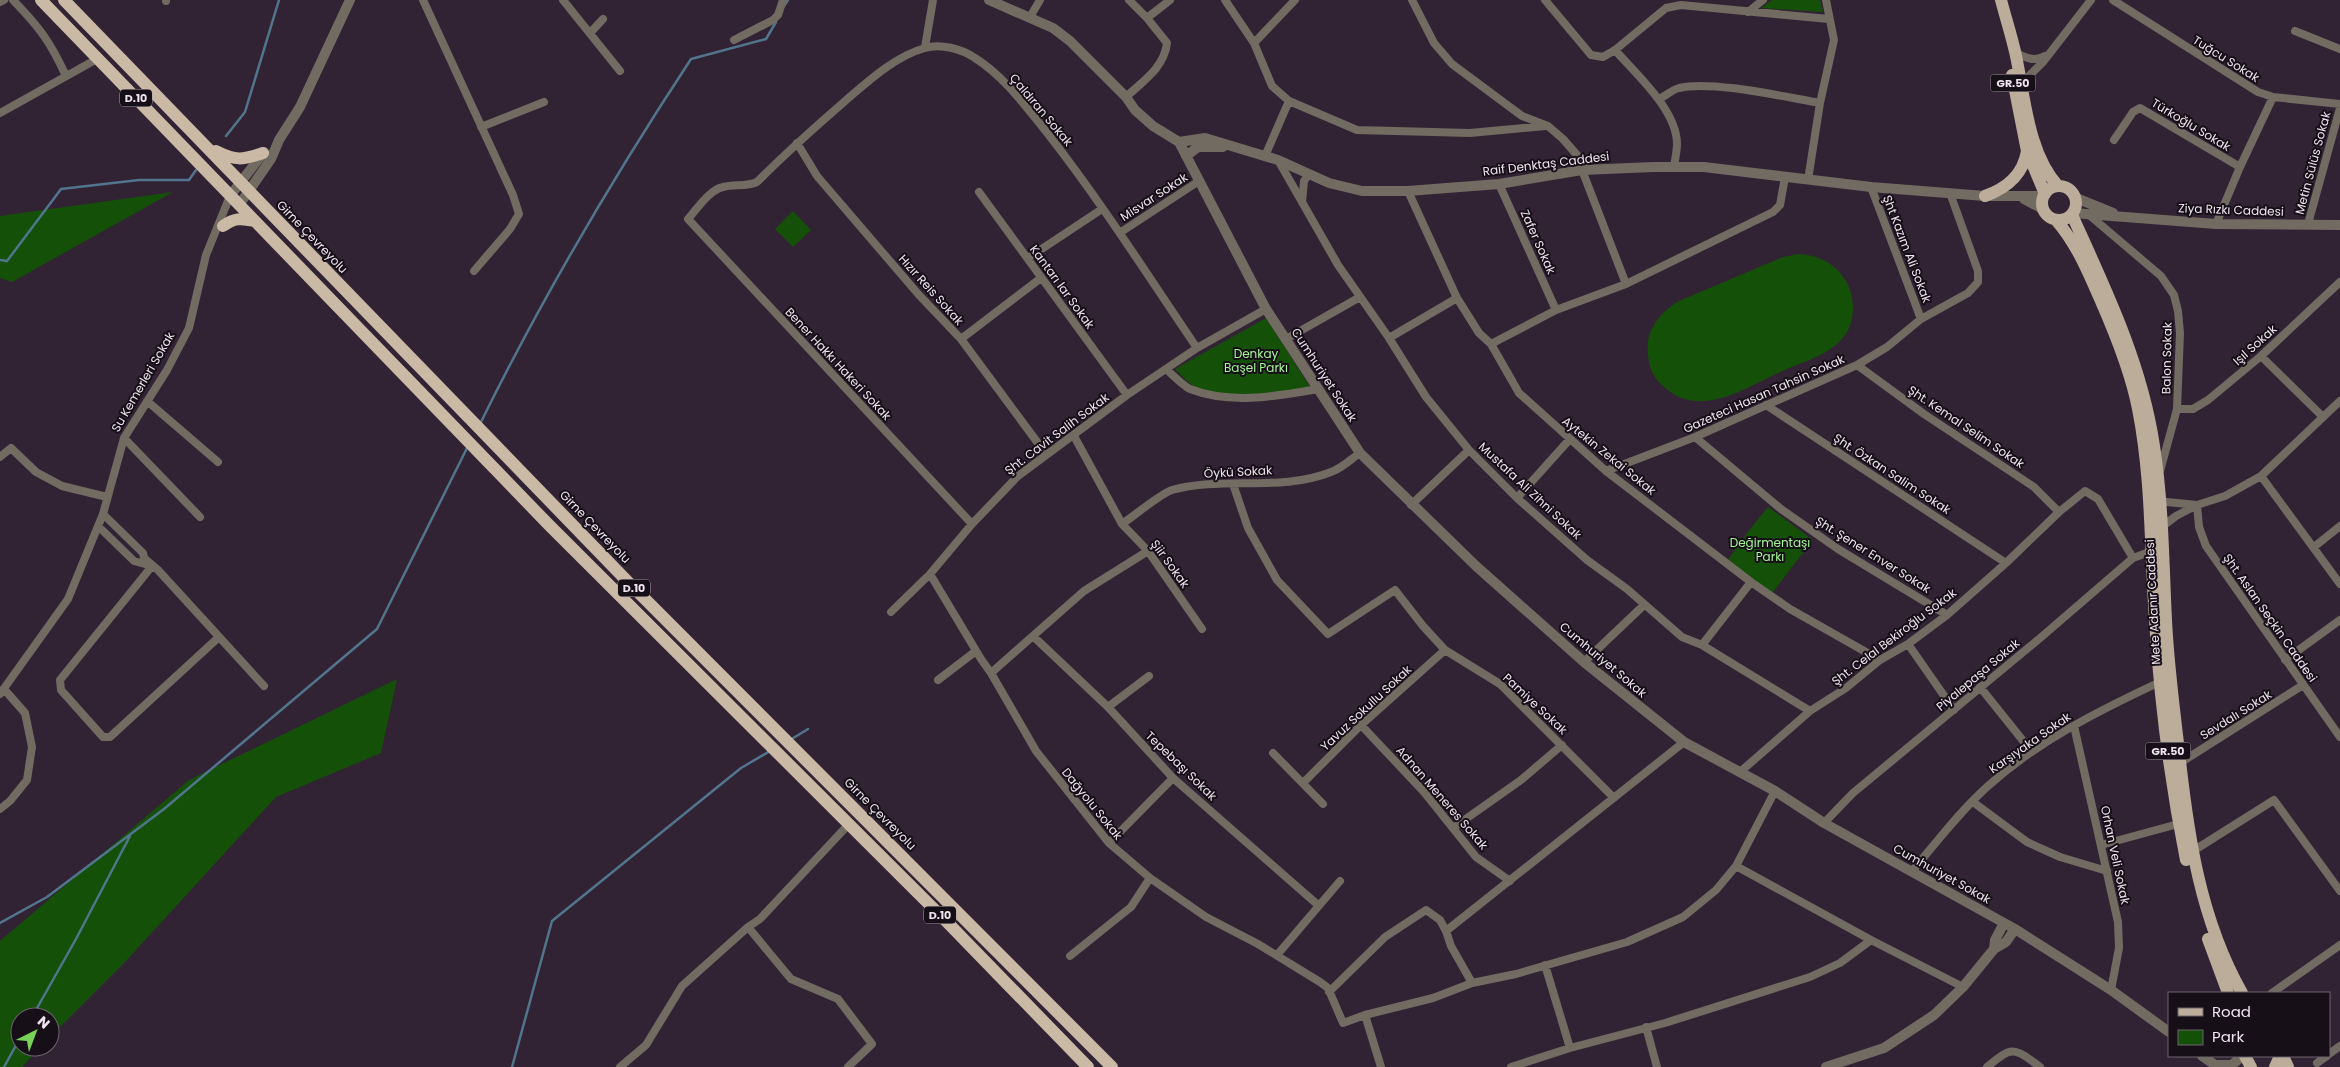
<svg xmlns="http://www.w3.org/2000/svg" width="2340" height="1067" viewBox="0 0 2340 1067" font-family="Poppins,sans-serif">
<style>
.green{fill:#145008}
.lines{fill:none;stroke-linecap:round;stroke-linejoin:round}
.stream{stroke:#50758c;stroke-width:2.5}
.minor{stroke:#726b62;stroke-width:8}
.tertiary{stroke:#726b62;stroke-width:10}
.primary{stroke:#bbad9a;stroke-width:12}
.trunk{stroke:#cabaa5;stroke-width:12}
.labels{text-anchor:middle;stroke-width:4;stroke-linejoin:round;paint-order:stroke}
.shield{fill:#160f17;stroke:#ada4ae;stroke-width:1}
.shield-label{font-size:11px;font-weight:bold;fill:#eee4ef}
.street-label{font-size:12px;fill:#eee4ef;stroke:#160f17}
.park-label{font-size:12px;fill:#a2f494;stroke:#160f17}
</style>
<rect width="100%" height="100%" fill="#322334"/>
<path class="green" d="M1772 0H1820L1823 12 1761 8Z
M173 192 12 282 0 278V216Z
M793 211 811 230 793 247 775 229Z
M1799 254C1820 256 1834 262 1846 281 1855 296 1856 320 1845 335 1831 355 1802 362 1780 372 1743 389 1699 420 1663 386 1649 374 1647 359 1648 342 1650 324 1665 309 1679 301L1783 257Z
M1266 318 1310 387C1276 392 1227 402 1195 387 1188 383 1181 375 1175 369Z
M1768 507 1813 540 1772 593 1728 560 1747 533Z
M397 679 381 753 276 797 125 962 50 1037V1017H20V1047H40L22 1067H0V941L189 780Z"/>
<g class="lines">
<path class="stream" d="M784 6 788 0
M226 136 245 112 279 0
M0 260 7 261 61 189 139 180H189L196 170
M480 424C542 298 614 176 691 59L766 39 776 22
M790 740 808 729
M0 923 47 897 164 809 377 629 468 446
M32 1017 76 939 130 836
M4 1067 20 1038
M512 1067 552 921 741 768 770 751"/>
<path class="minor" d="M13 0C39 27 50 41 66 76
M166 0V1
M423 0 513 195 519 214 510 229 474 271
M563 0 620 71
M1225 0 1254 43 1272 86 1289 101 1265 156
M1412 0 1434 43 1452 64 1522 116 1548 126 1563 139 1584 163 1582 170 1626 284
M1545 0 1591 55 1603 57 1615 50 1666 8 1681 5 1829 19
M2113 0 2258 92 2273 97 2340 104
M0 2 4 0
M1748 12 1763 0
M1030 17 1040 0
M1147 18 1170 0
M2295 31 2340 49
M591 32 603 19
M734 40 773 20 778 15 783 0
M1254 43 1295 0
M925 47 933 0
M1615 50C1636 74 1677 110 1677 144 1677 151 1675 159 1674 167
M2015 52C2025 58 2035 62 2045 56
M2022 83 2043 62 2091 0
M1126 97C1143 81 1164 68 1167 43L1147 18 1129 0
M1659 99C1665 96 1672 90 1679 88 1711 80 1785 97 1820 103
M1289 101 1357 130 1470 133 1546 126
M0 113 97 59
M481 127 544 102
M2114 140 2133 112 2140 108 2240 167
M797 143 817 176 919 295 961 339 1046 454
M1278 160 1338 265 1389 338 1426 397 1469 450 1517 498 1587 560 1627 589 1682 637 1702 645 1810 711
M1808 180 1820 103 1834 40 1826 0
M1499 184 1556 310
M1871 187 1921 319
M1408 191 1457 298 1479 333 1491 344 1519 393 1606 471 1751 582 1790 609 1880 660
M979 192 1127 395
M1302 202 1304 181 1309 174
M2088 214 2161 276 2174 295 2178 311 2180 333 2177 409 2160 471
M2216 224 2240 167 2273 97
M2308 224 2340 108
M1121 232 1199 181
M1028 258 1102 209
M1389 338 1457 298
M961 339 1041 278
M1286 339 1360 297
M1491 344 1556 310 1626 284 1773 212 1780 205 1785 177
M2261 356 2323 417
M1857 365 1924 414 2034 487 2059 512
M1166 369C1173 375 1182 385 1190 389 1231 405 1277 396 1318 389
M147 401 218 462
M1766 405 2006 563
M2177 409H2193L2208 400 2261 356 2340 282
M1074 436 1122 524 1148 551 1202 629
M1695 437 1781 509 1838 549 1947 615
M124 438 200 517
M0 457 11 448 36 472 62 486 107 497
M1606 471 1695 437 1857 365 1887 347 1921 319 1968 293 1978 282V271L1950 193
M2261 476 2340 584
M1233 484 1248 528 1277 580 1328 634 1395 590 1423 626 1445 650 1500 684 1614 798
M1517 498 1569 440
M2157 501 2197 505
M1411 505 1469 450
M2197 505 2199 527 2206 546 2340 737
M103 514 143 553 144 558 158 570 264 686
M972 524 688 219C697 209 709 190 723 187 735 184 746 187 757 182 785 154 814 128 844 102 866 83 895 56 925 48 940 43 962 49 975 58 1005 77 1026 107 1048 134 1102 203 1148 276 1197 348
M1122 524C1134 516 1160 494 1172 490 1223 476 1281 492 1331 472 1341 469 1351 459 1360 453
M98 526 134 561 152 566 60 680 61 690 103 737H110L219 637
M2163 526 2176 516 2197 505 2225 496 2261 476 2340 401
M2314 547 2340 526
M930 574 981 659 991 673 1036 751 1109 843 1150 878 1206 917 1258 944 1320 982 1328 988 1343 1023 1365 1015 1433 998 1472 983 1516 974 1627 942 1683 917 1716 890 1736 866 1775 791
M891 612 930 574 972 524 1018 476 1127 395 1197 348 1266 309
M1034 637 1108 707 1173 778 1318 905
M1908 644 1954 710
M1702 645 1751 582
M2285 660 2340 620
M1584 662 1644 605
M991 673 1084 591 1148 551
M938 680 976 651
M1980 687 2032 752
M0 694 68 599 103 514 124 438 167 370 189 328 206 255 230 196
M1108 707 1149 676
M1361 725 1424 792 1476 857 1510 881
M2074 726 2118 922 2119 948 2111 990
M1273 753 1323 804
M2180 763 2303 685
M1740 772 1810 711 1846 688 1880 660 1908 644 1947 615 2006 563 2059 512 2085 491 2098 499 2133 558
M1303 783 1361 725 1445 650
M1973 802 2027 842 2060 857 2107 871
M0 809 10 801 27 780 32 747 25 713 4 689
M1824 823 1853 793 2039 639 2133 558 2152 551
M1453 828 1521 780 1562 745
M1109 843 1173 778
M2101 845 2178 824
M2193 851 2274 800 2340 891
M1736 866 1871 940 1963 987
M1912 871C1937 842 1960 811 1988 786 2038 741 2100 710 2160 682
M748 927 791 979 838 999 872 1044 848 1067
M1277 955 1340 881
M1070 956 1131 907 1150 878
M1545 965 1570 1048
M1472 983 1451 946 1446 931 1684 742
M1329 992 1385 937 1426 910 1440 920 1446 931
M2272 993 2340 945
M1365 1015 1381 1067
M1646 1027 1657 1067
M2329 1054 2340 1046
M2317 1063 2327 1056
M620 1067 646 1045 682 986 748 927 760 919 848 825
M1511 1067 1570 1048 1665 1023 1810 977 1840 963 1871 940
M1987 1067C2012 1046 2014 1047 2040 1067"/>
<path class="tertiary" d="M989 0 1053 28 1070 41 1126 97 1135 110 1153 126 1179 142 1266 309 1360 453 1476 566 1584 662 1684 742 1775 791 1824 823 2015 929 2111 990 2169 1032
M1179 142 1205 138 1278 160 1329 183 1362 191H1408L1499 184 1582 170 1653 167H1704L1871 187 1985 196H2044
M1186 156 1198 147H1223
M230 196 264 152
M2076 198 2113 213
M2024 199 2043 209
M239 205 271 159 279 140 300 107 350 0
M2073 213 2216 224 2340 225
M1994 949 1995 940 2004 923
M2202 1056 2218 1067
M2215 1065H2232L2242 1056
M1826 1067 1884 1048 1934 1015 1963 987 1994 949 2006 942 2015 929"/>
<path class="primary" d="M2001 0C2006 19 2012 37 2016 56 2025 98 2028 153 2058 186
M2012 75 2027 151 2045 194
M2042 203a17 17 0 1 1 34 0a17 17 0 1 1-34 0Z
M1985 196C2007 188 2023 175 2027 151
M2072 215C2106 290 2142 364 2154 446 2163 504 2163 561 2166 620 2168 664 2174 708 2179 752 2188 835 2200 919 2242 993
M2056 220C2076 243 2088 271 2100 299 2115 333 2131 372 2138 409 2152 479 2150 550 2155 620 2160 701 2170 781 2186 860
M2208 939 2228 993
M2245 1056 2251 1067
M2283 1056 2288 1067
M2275 1067 2280 1056"/>
<path class="trunk" d="M41 0 548 524 946 921 1088 1067
M64 0 629 583 1112 1067
M216 151C236 161 242 160 263 153
M223 226C234 218 241 218 254 221"/>
</g>
<g class="labels">
<g class="shield">
<rect x="1990.5" y="74.5" width="45" height="17" rx="4"/>
<rect x="120" y="89.5" width="32" height="17" rx="4"/>
<rect x="618" y="579.5" width="32" height="17" rx="4"/>
<rect x="2145.5" y="742.5" width="45" height="17" rx="4"/>
<rect x="924" y="906.5" width="32" height="17" rx="4"/>
</g>
<g class="shield-label">
<text x="2013" y="87">GR.50</text>
<text x="136" y="102">D.10</text>
<text x="634" y="592">D.10</text>
<text x="2168" y="755">GR.50</text>
<text x="940" y="919">D.10</text>
</g>
<g class="street-label">
<text transform="translate(2226 59) rotate(32)" y="4">Tuğcu Sokak</text>
<text transform="translate(1041 110) rotate(50)" y="4">Çaldıran Sokak</text>
<text transform="translate(2191 125) rotate(31)" y="4">Türkoğlu Sokak</text>
<text transform="translate(2313 163) rotate(-75)" y="4">Metin Sülüs Sokak</text>
<text transform="translate(1546 164) rotate(-7)" y="4">Raif Denktaş Caddesi</text>
<text transform="translate(1154 197) rotate(-33)" y="4">Misvar Sokak</text>
<text transform="translate(2231 210) rotate(2)" y="4">Ziya Rızkı Caddesi</text>
<text transform="translate(312 237) rotate(46)" y="4">Girne Çevreyolu</text>
<text transform="translate(1538 242) rotate(66)" y="4">Zafer Sokak</text>
<text transform="translate(1907 249) rotate(69)" y="4">Şht Kazım Ali Sokak</text>
<text transform="translate(1062 287) rotate(54)" y="4">Kantarı lar Sokak</text>
<text transform="translate(931 290) rotate(48)" y="4">Hızır Reis Sokak</text>
<text transform="translate(2255 345) rotate(-42)" y="4">Işıl Sokak</text>
<text transform="translate(2167 358) rotate(-89)" y="4">Balon Sokak</text>
<text transform="translate(838 364) rotate(47)" y="4">Bener Hakkı Hakeri Sokak</text>
<text transform="translate(1324 375) rotate(57)" y="4">Cumhuriyet Sokak</text>
<text transform="translate(143 382) rotate(-60)" y="4">Su Kemerleri Sokak</text>
<text transform="translate(1764 394) rotate(-24)" y="4">Gazeteci Hasan Tahsin Sokak</text>
<text transform="translate(1966 427) rotate(34)" y="4">Şht. Kemal Selim Sokak</text>
<text transform="translate(1057 434) rotate(-37)" y="4">Şht. Cavit Salih Sokak</text>
<text transform="translate(1609 456) rotate(39)" y="4">Aytekin Zekai Sokak</text>
<text transform="translate(1238 472) rotate(-3)" y="4">Öykü Sokak</text>
<text transform="translate(1892 474) rotate(33)" y="4">Şht. Özkan Salim Sokak</text>
<text transform="translate(1530 491) rotate(43)" y="4">Mustafa Ali Zihni Sokak</text>
<text transform="translate(595 527) rotate(46)" y="4">Girne Çevreyolu</text>
<text transform="translate(1873 555) rotate(32)" y="4">Şht. Şener Enver Sokak</text>
<text transform="translate(1170 564) rotate(54)" y="4">Şiir Sokak</text>
<text transform="translate(2153 602) rotate(-93)" y="4">Mete Adanır Caddesi</text>
<text transform="translate(2270 618) rotate(55)" y="4">Şht. Aslan Seçkin Caddesi</text>
<text transform="translate(1894 637) rotate(-37)" y="4">Şht. Celal Bekiroğlu Sokak</text>
<text transform="translate(1603 660) rotate(40)" y="4">Cumhuriyet Sokak</text>
<text transform="translate(1978 675) rotate(-40)" y="4">Piyalepaşa Sokak</text>
<text transform="translate(1535 704) rotate(43)" y="4">Pamiye Sokak</text>
<text transform="translate(1366 708) rotate(-43)" y="4">Yavuz Sokullu Sokak</text>
<text transform="translate(2236 715) rotate(-32)" y="4">Sevdalı Sokak</text>
<text transform="translate(2030 743) rotate(-35)" y="4">Karşıyaka Sokak</text>
<text transform="translate(1181 766) rotate(44)" y="4">Tepebaşı Sokak</text>
<text transform="translate(1442 798) rotate(49)" y="4">Adnan Meneres Sokak</text>
<text transform="translate(1092 804) rotate(51)" y="4">Dağyolu Sokak</text>
<text transform="translate(880 814) rotate(45)" y="4">Girne Çevreyolu</text>
<text transform="translate(2115 855) rotate(78)" y="4">Orhan Veli Sokak</text>
<text transform="translate(1942 874) rotate(29)" y="4">Cumhuriyet Sokak</text>
</g>
<g class="park-label">
<text x="1256" y="358">Denkay<tspan x="1256" dy="14">Başel Parkı</tspan></text>
<text x="1770" y="547">Değirmentaşı<tspan x="1770" dy="14">Parkı</tspan></text>
</g>
</g>
<rect x="2168" y="992" width="162" height="65" fill="#160f17" stroke="#6c646d"/>
<rect x="2178" y="1008" width="25" height="8" fill="#bbad9a" stroke="#6c646d"/>
<text x="2212" y="1017" font-size="15" fill="#eee4ef">Road</text>
<rect x="2178" y="1030" width="25" height="15" fill="#145008" stroke="#6c646d"/>
<text x="2212" y="1042" font-size="15" fill="#eee4ef">Park</text>
<g transform="translate(35 1032) rotate(42)"><circle r="24" fill="#160f17" stroke="#6c646d"/>
<path d="M0-4L9 19L0 12L-9 19Z" fill="#79d157"/>
<text y="-8" font-size="14" font-weight="bold" text-anchor="middle" fill="#eee4ef">N</text>
</g>
</svg>
